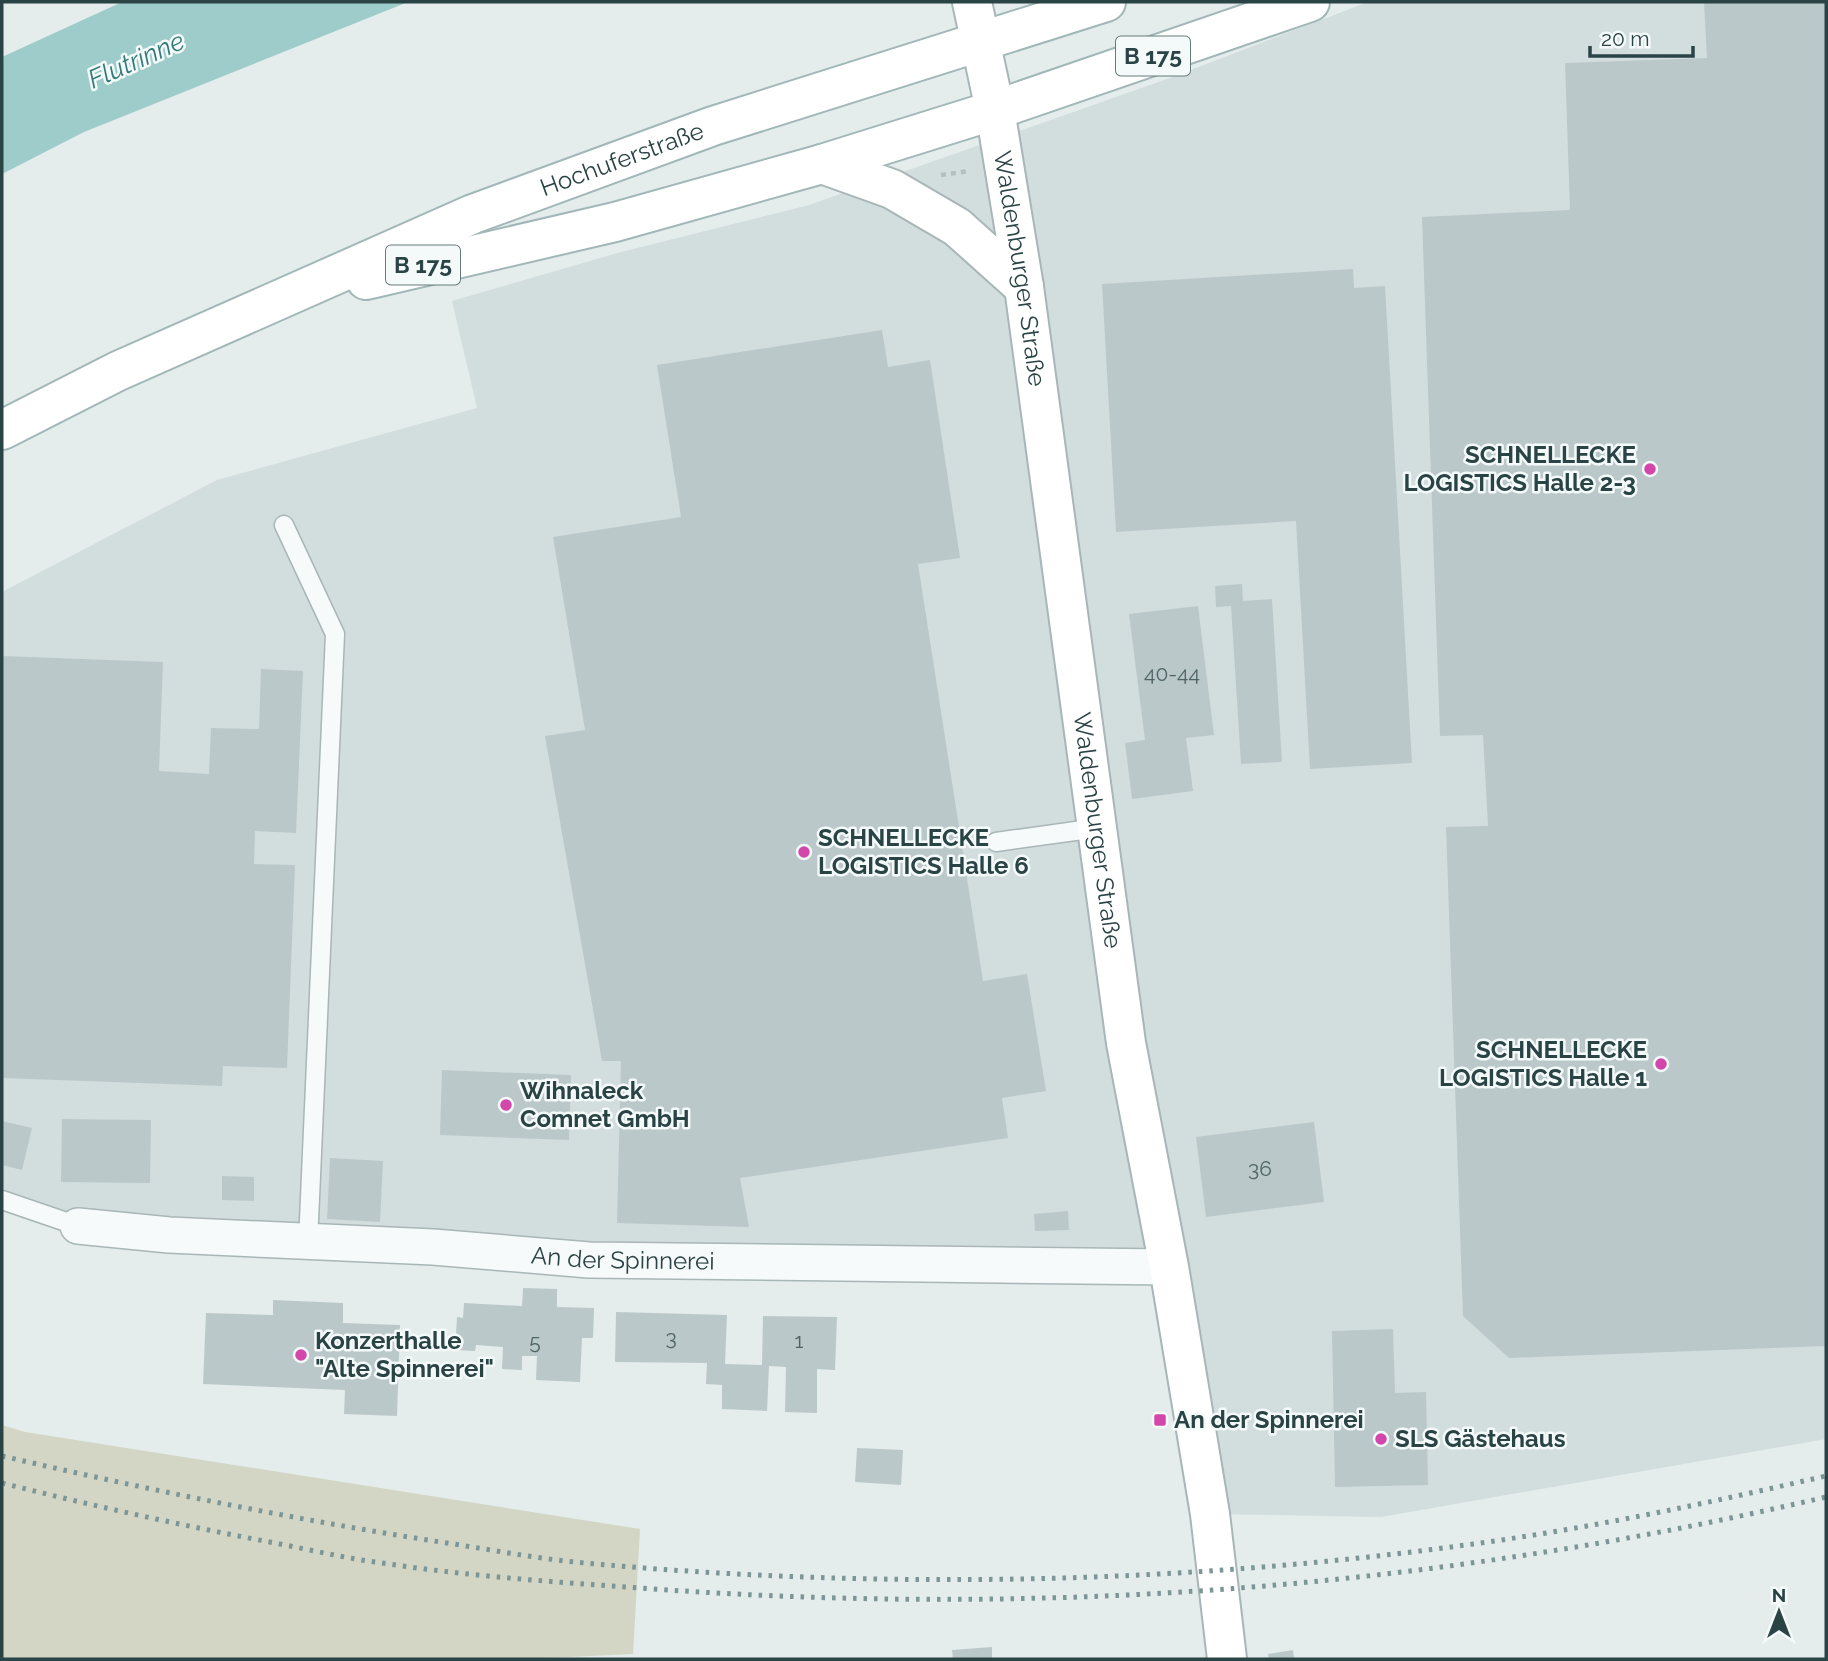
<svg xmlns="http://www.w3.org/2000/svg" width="1828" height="1661" viewBox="0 0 1828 1661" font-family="Raleway,sans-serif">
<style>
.built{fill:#d2ddde}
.green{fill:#d3d6c5}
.water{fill:#9eccca}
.building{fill:#bbc8ca}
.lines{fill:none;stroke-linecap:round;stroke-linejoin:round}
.lane-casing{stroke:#a8b6b7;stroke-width:21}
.street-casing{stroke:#a8b6b7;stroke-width:38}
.secondary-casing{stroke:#a8b6b7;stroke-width:42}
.primary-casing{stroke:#a2b7b8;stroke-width:42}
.path{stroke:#b5bfc0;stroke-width:4.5;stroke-dasharray:5 5;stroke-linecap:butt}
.lane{stroke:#f7fafa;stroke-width:18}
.street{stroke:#f7fafa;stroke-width:35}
.secondary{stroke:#fff;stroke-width:38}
.primary{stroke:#fff;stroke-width:38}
.rail{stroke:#7c9596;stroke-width:5;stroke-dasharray:3.5 7;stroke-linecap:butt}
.poi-dot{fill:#d347ab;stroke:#f4f9f9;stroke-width:2.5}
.labels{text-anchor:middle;stroke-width:5;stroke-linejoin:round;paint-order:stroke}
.number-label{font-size:21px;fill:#4e6466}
.shield{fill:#f4f9f9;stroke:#677a7b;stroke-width:2}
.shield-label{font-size:23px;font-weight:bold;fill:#2a4345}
.street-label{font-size:24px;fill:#2a4345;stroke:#f4f9f9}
.poi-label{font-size:24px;font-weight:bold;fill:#2a4345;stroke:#f4f9f9;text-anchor:start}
.water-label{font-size:26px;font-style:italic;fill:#337b79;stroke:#f4f9f9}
</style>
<rect width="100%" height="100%" fill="#e4ecec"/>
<path class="built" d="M1368 2H1826V1439L1381 1517 1210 1514 1169 1267 169 1235 2 1200V592L217 480 477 408 452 301 621 252 809 205 1170 78Z"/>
<path class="green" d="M2 1425 25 1432 640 1529 633 1654 526 1659H2Z"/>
<path class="water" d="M122 2H408L84 132 2 174V57Z"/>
<path class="building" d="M1704 2H1826V1346L1509 1358 1463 1316 1446 827 1488 826 1483 735 1440 736 1422 217 1570 210 1565 63 1707 58Z
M1353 269 1354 288 1385 286 1412 763 1310 769 1296 521 1116 532 1102 284Z
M882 330 888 367 930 360 960 558 918 564 983 981 1027 974 1046 1091 1002 1098 1008 1138 740 1178 749 1227 617 1223 621 1061H602L545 736 585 730 553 537 681 517 657 365Z
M1242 584 1243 601 1272 599 1282 762 1241 764 1231 606 1216 607 1215 586Z
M1198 606 1214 735 1186 738 1193 791 1132 799 1125 743 1145 740 1129 614Z
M2 656 163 662 159 771 209 774 211 728 259 729 261 669 303 671 296 833 255 831 254 864 295 865 287 1068 223 1066 222 1086 2 1078Z
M442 1070 571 1075 569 1140 440 1135Z
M62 1119 151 1120 150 1183 61 1182Z
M2 1121 32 1128 22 1170 2 1165Z
M1314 1122 1324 1202 1206 1217 1196 1137Z
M330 1158 383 1161 380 1222 327 1219Z
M222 1176 254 1177V1201L222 1200Z
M1068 1211 1069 1230 1035 1231 1034 1214Z
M523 1288 557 1289V1307L594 1308 593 1338H582L580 1382 536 1380 537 1356H522V1370L502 1369 503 1347 476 1345 475 1351 455 1350 457 1317 463 1318 464 1303 522 1306Z
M273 1300 343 1303V1323L400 1325 397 1416 344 1414 345 1390 203 1384 206 1313 273 1315Z
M616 1312 727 1315 725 1364 762 1365 763 1316 837 1317 835 1370 817 1369V1413L785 1412 786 1367 769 1366 767 1411 722 1409V1385L706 1384 707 1363 615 1362Z
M1393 1329 1395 1393 1426 1392 1428 1485 1335 1487 1332 1331Z
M857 1448 903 1450 901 1485 855 1482Z
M992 1647V1659H953L952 1650Z
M1293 1650 1294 1659H1269L1268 1654Z"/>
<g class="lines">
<defs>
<path id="lane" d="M284 525 335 634 308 1243
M996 842 1097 828
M2 1200 78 1226"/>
<g id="street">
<path id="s1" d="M78 1226 169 1235 433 1247 589 1260 1169 1267"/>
</g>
<g id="secondary">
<path id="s2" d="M972 2 995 110 1024 287 1126 1043 1169 1267 1210 1514 1227 1659"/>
<path d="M822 164 892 189 957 227 1024 287"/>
</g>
<g id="primary">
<path d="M366 280 615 222 822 164 995 110 1310 2"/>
<path id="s3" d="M2 430 118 371 473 214 713 126 1106 2"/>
</g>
</defs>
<use href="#lane" class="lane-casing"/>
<use href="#street" class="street-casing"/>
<use href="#secondary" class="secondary-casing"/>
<use href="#primary" class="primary-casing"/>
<path class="path" d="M941 175 970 171"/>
<use href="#lane" class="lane"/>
<use href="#street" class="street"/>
<use href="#secondary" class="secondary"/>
<use href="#primary" class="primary"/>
<path class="rail" d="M2 1456C149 1490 297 1520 447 1543 493 1550 539 1559 585 1563 891 1591 1204 1584 1508 1539 1615 1523 1721 1500 1826 1476
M2 1483C89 1505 176 1524 264 1541 303 1548 343 1558 382 1563 467 1576 554 1582 640 1588 1044 1618 1431 1589 1826 1497"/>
</g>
<g class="poi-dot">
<circle cx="1650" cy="469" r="7"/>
<circle cx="804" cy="852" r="7"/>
<circle cx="1661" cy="1064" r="7"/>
<circle cx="506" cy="1105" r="7"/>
<circle cx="301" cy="1355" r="7"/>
<rect x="1153" y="1413" width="14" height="14" rx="3.5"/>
<circle cx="1381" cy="1439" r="7"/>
</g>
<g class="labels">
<g class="number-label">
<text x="1172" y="681">40-44</text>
<text x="1260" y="1176">36</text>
<text x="671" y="1345">3</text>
<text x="799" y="1348">1</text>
<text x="535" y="1349">5</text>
</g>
<g class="shield">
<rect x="1116" y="36.5" width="74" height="39" rx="5"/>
<rect x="386" y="245.5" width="74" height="39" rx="5"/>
</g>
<g class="shield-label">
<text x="1153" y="64">B 175</text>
<text x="423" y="273">B 175</text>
</g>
<g class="street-label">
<text dy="8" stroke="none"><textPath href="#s3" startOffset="677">Hochuferstraße</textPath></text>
<text dy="8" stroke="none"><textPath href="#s2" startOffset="271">Waldenburger Straße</textPath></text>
<text dy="8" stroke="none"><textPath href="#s2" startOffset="838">Waldenburger Straße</textPath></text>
<text dy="8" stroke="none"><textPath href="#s1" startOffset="546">An der Spinnerei</textPath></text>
</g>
<g class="poi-label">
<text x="1636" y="463" text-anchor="end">SCHNELLECKE<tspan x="1636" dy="28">LOGISTICS Halle 2-3</tspan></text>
<text x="818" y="846">SCHNELLECKE<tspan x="818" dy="28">LOGISTICS Halle 6</tspan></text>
<text x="1647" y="1058" text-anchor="end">SCHNELLECKE<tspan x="1647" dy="28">LOGISTICS Halle 1</tspan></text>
<text x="520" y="1099">Wihnaleck<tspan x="520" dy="28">Comnet GmbH</tspan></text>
<text x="315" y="1349">Konzerthalle<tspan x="315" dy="28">"Alte Spinnerei"</tspan></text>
<text x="1174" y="1428">An der Spinnerei</text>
<text x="1395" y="1447">SLS Gästehaus</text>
</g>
<g class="water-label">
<text transform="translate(136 60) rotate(-24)" y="9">Flutrinne</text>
</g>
</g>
<rect width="1828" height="1661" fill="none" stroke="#2a4345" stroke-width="7"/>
<g transform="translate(1779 1612)" stroke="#f4f9f9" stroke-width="5" paint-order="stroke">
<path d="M0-5L12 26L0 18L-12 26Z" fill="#2a4345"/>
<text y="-10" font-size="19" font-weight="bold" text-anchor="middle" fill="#2a4345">N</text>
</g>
<path d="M1590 46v10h103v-10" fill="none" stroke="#2a4345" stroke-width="3.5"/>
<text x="1601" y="46" font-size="21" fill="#2a4345" stroke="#f4f9f9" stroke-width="5" paint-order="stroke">20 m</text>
</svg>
